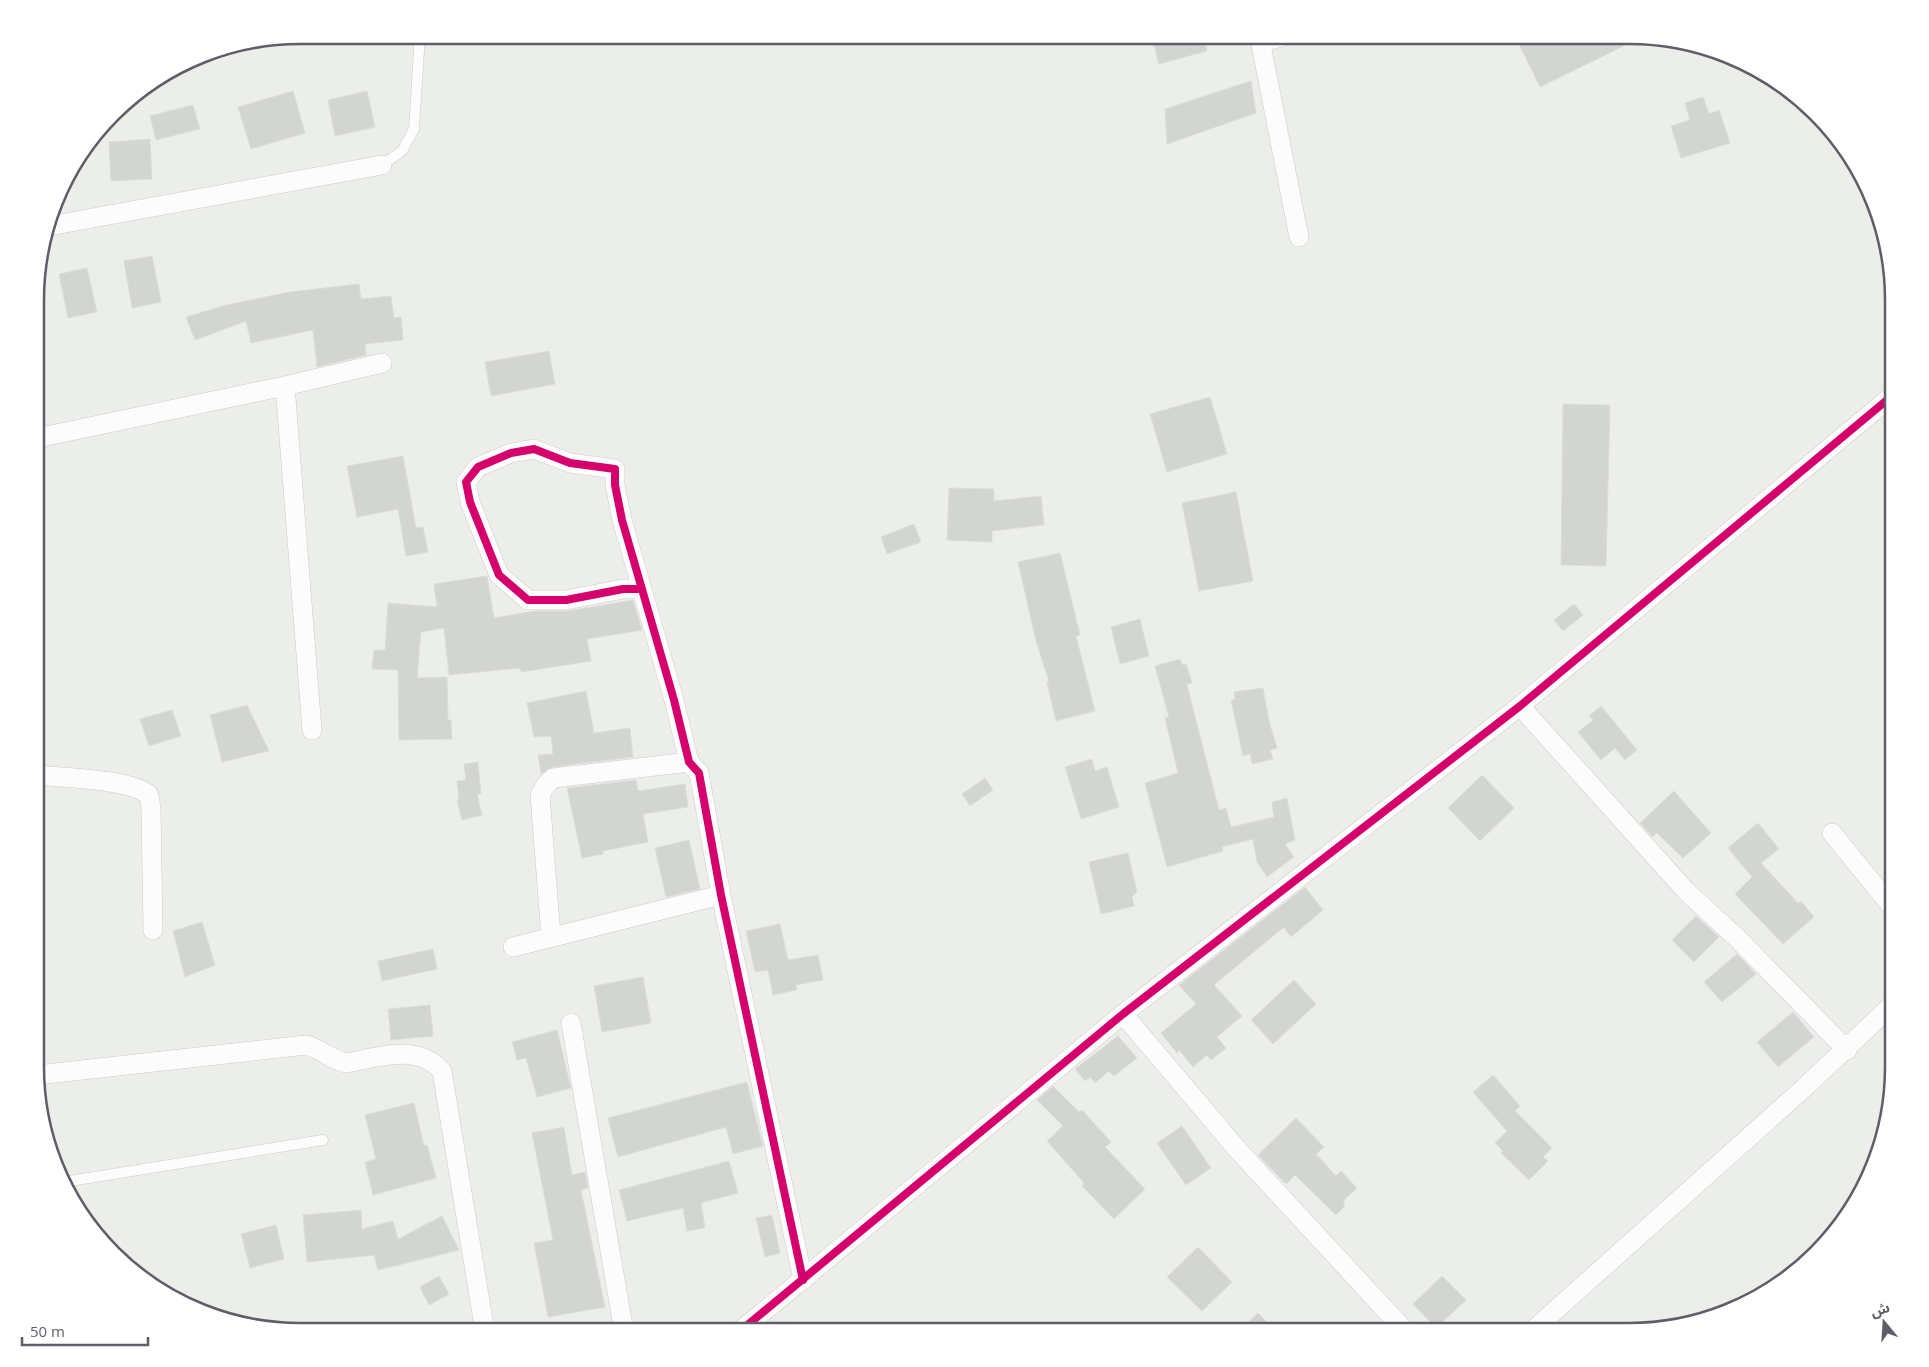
<svg xmlns="http://www.w3.org/2000/svg" width="1929" height="1367" viewBox="0 0 1929 1367" font-family="'Open Sans','Noto Sans Arabic',sans-serif">
<style>
.building{fill:#d3d5d2;stroke:#dcded8}
.lines{fill:none;stroke-linecap:round;stroke-linejoin:round}
.lane-casing{stroke:#ccc;stroke-width:11}
.street-casing{stroke:#ccc;stroke-width:20}
.lane{stroke:#fcfcfc;stroke-width:10}
.street{stroke:#fcfcfc;stroke-width:19}
.cycleway-casing{stroke:#fff;stroke-width:11}
.cycleway{stroke:#d6006c;stroke-width:8}
.rim{fill:none;stroke:#5f5d68;stroke-width:2.5}
</style>
<rect width="100%" height="100%" fill="#eceee9"/>
<path class="building" d="M1151 35H1202L1207 51 1159 64Z
M1515 36H1644L1540 87Z
M1251 81 1256 113 1167 144 1165 109Z
M293 91 305 133 251 149 238 107Z
M367 91 375 127 335 136 328 100Z
M1703 97 1709 114 1719 110 1730 143 1681 158 1671 126 1690 120 1685 103Z
M193 105 200 129 156 140 150 116Z
M150 139 152 179 111 181 109 142Z
M152 256 161 302 132 308 124 261Z
M87 268 97 312 68 318 59 274Z
M359 284 361 299 391 296 394 318 401 317 403 340 365 344 366 355 317 367 313 330 251 343 246 321 195 340 186 317 226 305 290 292Z
M549 351 555 384 491 396 485 362Z
M1210 397 1227 454 1167 472 1150 414Z
M1563 404 1610 405 1606 566 1561 565Z
M403 456 416 528 423 527 428 552 406 556 398 509 357 517 347 466Z
M949 488 994 489V501L1041 496 1044 525 992 531V542L947 540Z
M1236 492 1253 581 1199 591 1182 503Z
M914 524 921 542 887 554 881 537Z
M1060 553 1080 635 1076 636 1095 711 1056 721 1047 682 1049 681 1036 641 1018 562Z
M487 576 494 618 535 611H568L633 600 642 630 587 639 591 661 521 672 520 668 449 675 444 628 421 632 417 678 447 677 448 720H451L452 739 399 740 398 670 372 669 374 650H385L388 603 437 607 434 584Z
M1574 604 1583 615 1563 631 1554 620Z
M1140 619 1149 656 1120 664 1111 627Z
M1180 659 1182 665 1186 664 1192 683 1187 684 1190 697 1219 810 1226 808 1231 827 1274 817 1272 802 1287 798 1295 840 1285 844 1294 857 1267 877 1257 862 1253 839 1222 847 1223 851 1167 867 1145 783 1178 773 1165 718 1169 717 1155 666Z
M1263 688 1269 721 1277 748 1270 750 1273 759 1252 764 1250 754 1243 756 1231 700 1235 699 1234 692Z
M586 691 594 733 630 728 633 757 552 767 541 774 538 755 553 754 551 736 534 737 527 703Z
M247 705 269 751 222 762 210 715Z
M1601 706 1637 750 1625 760 1615 748 1601 760 1578 732 1593 720 1589 716Z
M172 710 181 736 149 746 140 719Z
M1092 759 1095 771 1107 767 1119 807 1081 819 1065 767Z
M478 762 481 794H477L482 815 462 820 457 800 459 799 457 781 466 780 464 764Z
M1482 775 1514 808 1480 841 1448 808Z
M985 778 993 790 970 806 962 794Z
M636 780 638 791 685 784 688 807 643 814 648 842 603 851V854L582 858 567 788Z
M1674 791 1711 833 1683 858 1657 833 1653 837 1640 823Z
M1758 823 1779 849 1761 863 1798 903 1801 901 1814 917 1783 944 1735 894 1752 877 1728 848Z
M689 840 700 889 666 897 655 848Z
M1128 853 1137 892 1132 897 1134 906 1101 914 1089 862Z
M1305 887 1323 910 1291 937 1284 927 1214 985 1242 1016 1217 1037 1226 1048 1211 1060 1207 1055 1193 1067 1179 1050 1177 1053 1161 1033 1196 1004 1179 985Z
M1696 916 1719 937 1694 962 1672 940Z
M202 922 215 965 185 977 173 931Z
M780 924 788 960 818 955 823 980 796 985 797 990 773 995 768 970 755 972 746 931Z
M433 949 437 969 382 981 378 961Z
M1737 954 1756 974 1722 1002 1704 982Z
M643 977 651 1023 602 1032 594 986Z
M1294 980 1316 1004 1273 1044 1251 1020Z
M430 1005 433 1036 391 1040 388 1009Z
M1793 1012 1814 1037 1778 1067 1757 1042Z
M557 1030 571 1088 537 1097 526 1058 517 1060 512 1042Z
M1118 1036 1137 1058 1114 1076 1109 1071 1095 1083 1090 1077 1085 1081 1075 1069Z
M1493 1075 1520 1106 1515 1111 1552 1148 1543 1157 1548 1161 1529 1180 1501 1153 1503 1151 1495 1143 1507 1131 1473 1092Z
M747 1082 763 1146 733 1154 726 1127 618 1157 608 1118Z
M1053 1086 1079 1112 1082 1110 1111 1142 1105 1147 1145 1189 1114 1219 1082 1186 1084 1183 1047 1141 1063 1126 1037 1100Z
M414 1103 424 1146 427 1145 436 1178 373 1195 365 1162 376 1159 365 1115Z
M1296 1118 1324 1147 1316 1154 1336 1176 1341 1171 1357 1188 1344 1200V1207L1336 1215 1295 1175 1286 1184 1258 1155Z
M1182 1126 1211 1168 1186 1185 1157 1143Z
M564 1127 572 1175 585 1172 588 1188 581 1190 605 1307 548 1317 534 1243 553 1240 532 1133Z
M729 1161 738 1193 701 1203 705 1228 687 1231 683 1208 627 1221 619 1190Z
M361 1210 362 1229 393 1221 398 1239 442 1216 459 1250 378 1270 374 1255 307 1262 303 1215Z
M772 1215 780 1253 765 1257 756 1218Z
M276 1225 284 1259 250 1268 241 1234Z
M1198 1247 1232 1282 1202 1311 1167 1277Z
M439 1276 449 1294 429 1305 420 1287Z
M1442 1276 1466 1300 1436 1328 1413 1304Z
M1258 1313 1277 1332H1238Z"/>
<g class="lines">
<defs>
<path id="lane" d="M1261 47 1307 35
M382 165 402 151 414 129 420 35
M64 1182 323 1140"/>
<path id="street" d="M1259 35 1299 237
M49 226 382 165
M285 386 312 730
M37 438 285 386 382 363
M641 589H623L566 600H528L499 575 470 502 466 482 478 467 511 453 534 449 570 463 615 469V485L622 520 674 700 689 762 699 773 721 895 803 1280
M1520 706 1686 891 1737 938 1847 1050
M37 775C64 778 130 779 149 795L151 809 153 930
M1832 833 1893 908
M551 937 540 795 545 786 553 778 689 762
M513 947 721 895
M1123 1014 1237 1149 1406 1332
M571 1023 624 1332
M37 1075 306 1045C321 1049 332 1060 346 1063 379 1057 417 1043 442 1071L485 1332
M739 1332 1123 1014 1520 706 1893 395
M1531 1332 1804 1088 1893 1004"/>
</defs>
<use href="#lane" class="lane-casing"/>
<use href="#street" class="street-casing"/>
<use href="#lane" class="lane"/>
<use href="#street" class="street"/>
<defs>
<path id="cycleway" d="M641 589H623L566 600H528L499 575 470 502 466 482 478 467 511 453 534 449 570 463 615 469V485L622 520 674 700 689 762 699 773 721 895 803 1280
M739 1332 1123 1014 1520 706 1893 395"/>
</defs>
<use href="#cycleway" class="cycleway-casing"/>
<use href="#cycleway" class="cycleway"/>
</g>
<path d="M0 0H1929V1367H0ZM300 44H1629A256 256 0 0 1 1885 300V1067A256 256 0 0 1 1629 1323H300A256 256 0 0 1 44 1067V300A256 256 0 0 1 300 44Z" fill="#fff" fill-rule="evenodd"/>
<path class="rim" d="M300 44H1629A256 256 0 0 1 1885 300V1067A256 256 0 0 1 1629 1323H300A256 256 0 0 1 44 1067V300A256 256 0 0 1 300 44Z"/>
<g transform="translate(1884 1322) rotate(342)" stroke="#ffffff" stroke-width="4" paint-order="stroke">
<path d="M0-4L9 19L0 12L-9 19Z" fill="#5f5d68"/>
<text y="-8" font-size="14" font-weight="bold" text-anchor="middle" fill="#5f5d68">ش</text>
</g>
<path d="M22 1337v8h126v-8" fill="none" stroke="#5f5d68" stroke-width="2.5"/>
<text x="30" y="1337" font-size="15" fill="#5f5d68" stroke="#ffffff" stroke-width="4" paint-order="stroke">50 m</text>
</svg>
